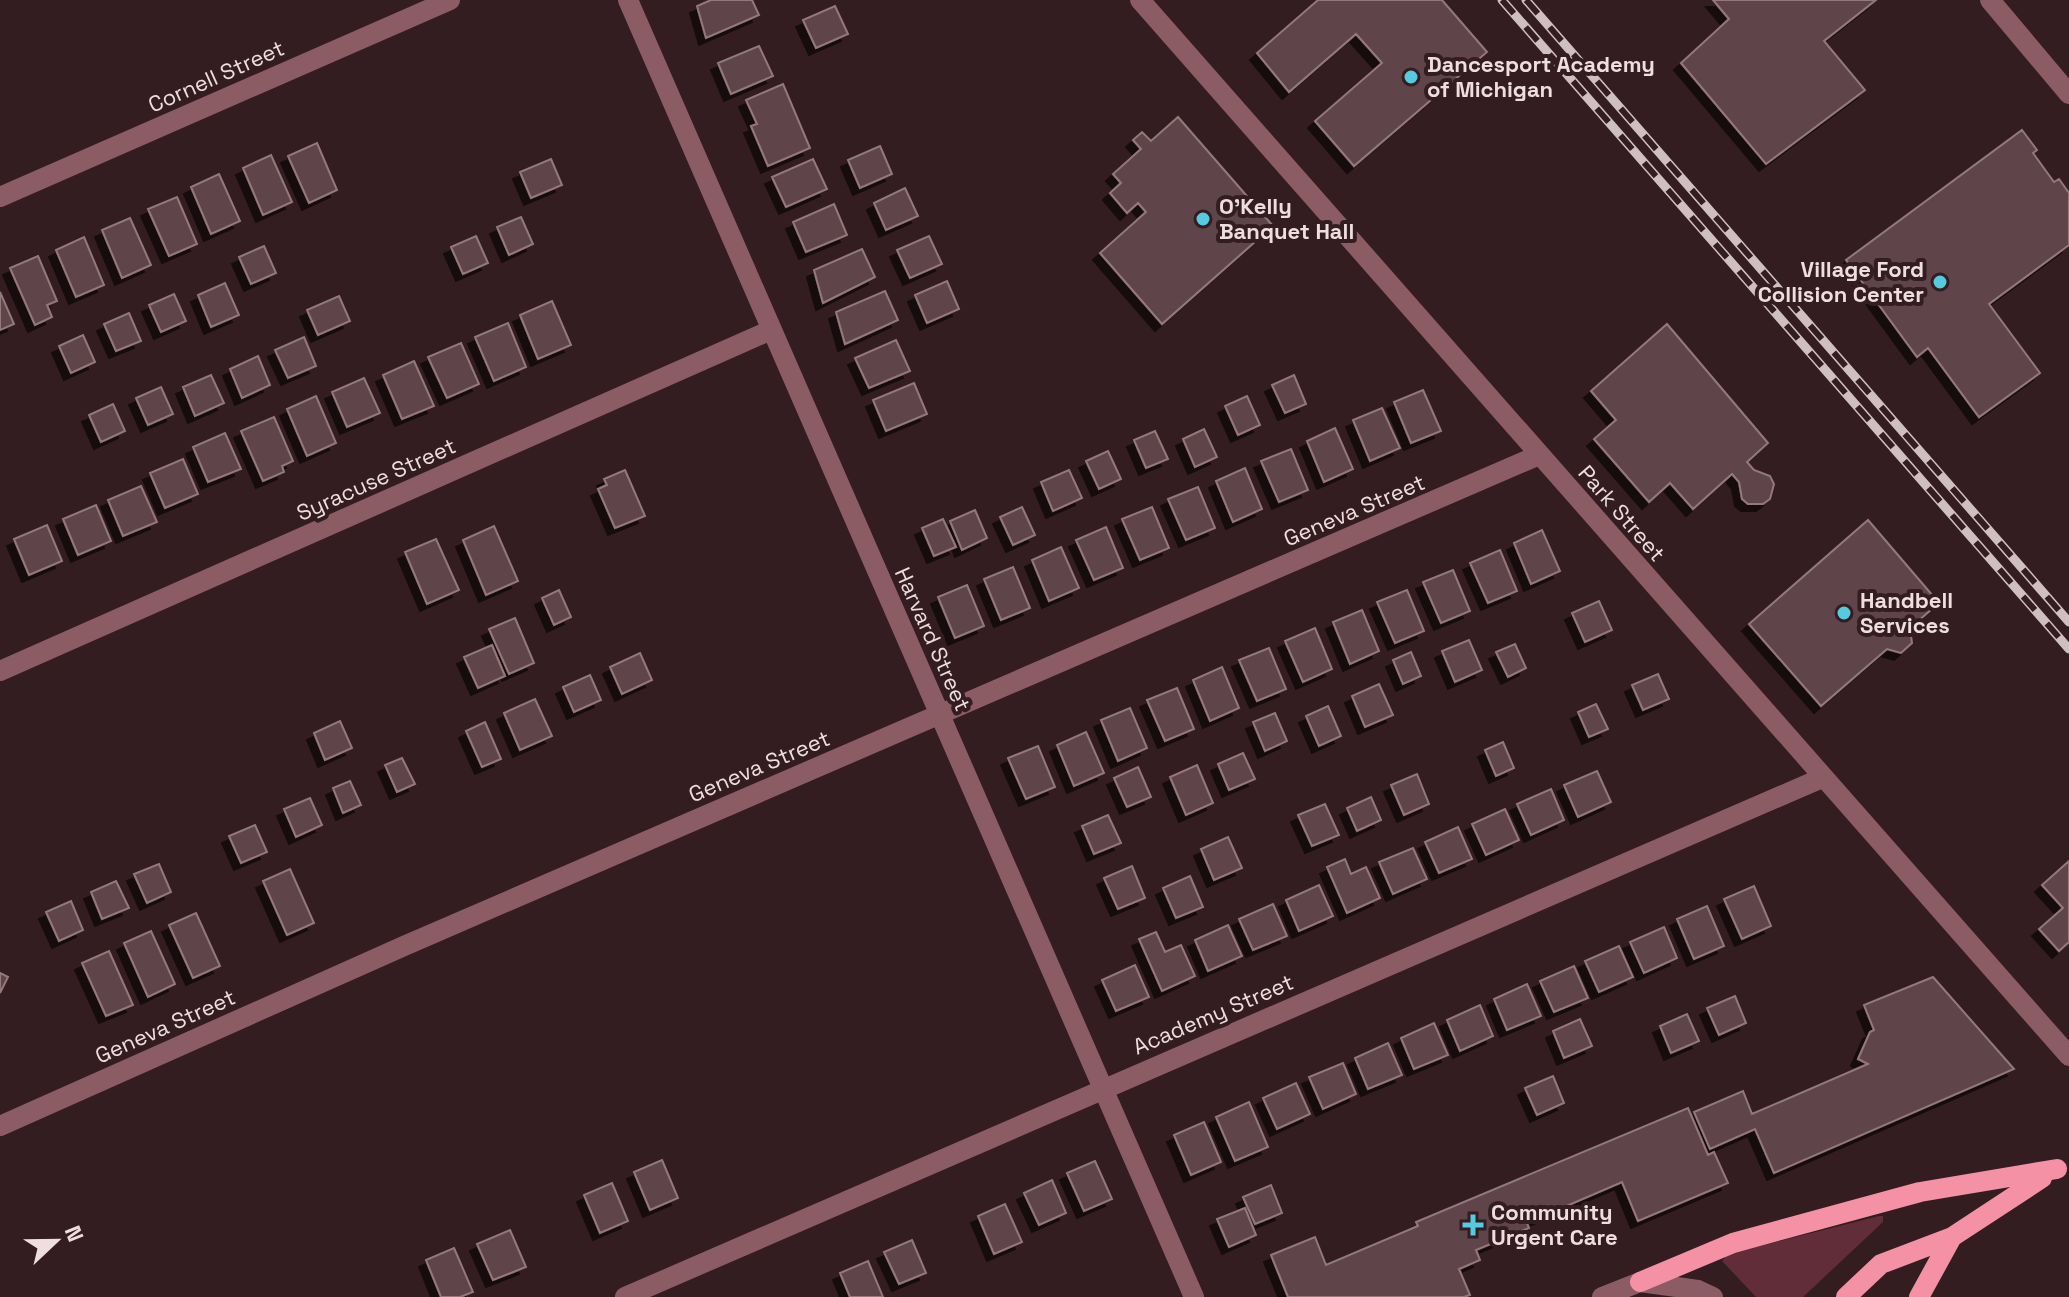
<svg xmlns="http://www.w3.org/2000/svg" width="2069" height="1297" viewBox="0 0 2069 1297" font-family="'Space Grotesk',sans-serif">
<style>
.green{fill:#612d38}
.building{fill:#5f454a;stroke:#94787c;stroke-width:2;filter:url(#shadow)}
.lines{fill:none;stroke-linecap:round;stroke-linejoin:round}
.minor{stroke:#8c5c64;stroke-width:20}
.major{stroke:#f591a5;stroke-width:20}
.rail-casing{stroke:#d0bfc1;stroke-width:9}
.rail{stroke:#331d21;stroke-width:6;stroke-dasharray:18;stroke-linecap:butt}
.poi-dot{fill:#55cae0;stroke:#331d21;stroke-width:3}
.labels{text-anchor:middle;stroke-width:8;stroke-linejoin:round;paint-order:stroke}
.poi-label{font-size:22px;font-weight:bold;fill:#eedee0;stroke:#331d21;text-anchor:start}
.street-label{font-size:22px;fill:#eedee0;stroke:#331d21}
</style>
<defs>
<filter id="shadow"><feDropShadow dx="-7" dy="7" stdDeviation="0" flood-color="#0009"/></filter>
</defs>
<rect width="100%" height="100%" fill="#331d21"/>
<path class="green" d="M1879 1216H1883V1222L1803 1297H1756L1722 1261 1728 1254Z"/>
<path class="building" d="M711 0H752L759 15 706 38 697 6Z
M1318 0H1442L1487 52 1354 166 1315 121 1382 63 1356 34 1289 92 1257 53Z
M1713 0H1876L1824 41 1865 90 1766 164 1681 63 1729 19Z
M835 6 848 34 816 48 803 20Z
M759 46 773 76 731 94 718 63Z
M783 84 810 148 768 166 751 126 757 124 746 100Z
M1178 117 1273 226 1162 324 1100 253 1146 212 1138 203 1127 213 1110 193 1121 183 1113 174 1141 149 1133 140 1142 132 1151 141Z
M2022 130 2037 150 2033 153 2054 182 2059 179 2069 193V245L1989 304 2040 373 1979 417 1928 348 1917 357 1846 260Z
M317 143 337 190 309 203 288 156Z
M880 146 892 174 860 188 848 160Z
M271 155 292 202 263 215 243 168Z
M551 159 562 185 531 198 520 172Z
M813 159 827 189 786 207 772 177Z
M219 174 240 221 211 234 191 187Z
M905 188 918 216 886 230 874 203Z
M177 197 197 244 169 256 148 209Z
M834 204 847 235 806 252 793 222Z
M521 217 533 244 509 255 497 227Z
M130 218 151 265 122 278 102 230Z
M476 236 488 263 463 274 451 247Z
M929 236 942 264 910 278 897 250Z
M84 237 104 285 76 297 56 250Z
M264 246 276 273 251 284 239 257Z
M862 249 875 277 823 303 814 270Z
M38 256 57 301 47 305 52 317 35 325 10 268Z
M947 281 959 309 927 323 915 295Z
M225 283 239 315 211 327 198 295Z
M885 291 898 320 845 344 836 312Z
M0 292 14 324 0 330Z
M174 294 186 321 161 332 149 305Z
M339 296 350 321 318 335 307 310Z
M552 301 571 345 538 359 520 315Z
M129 313 141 341 116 351 104 324Z
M508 323 526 367 494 381 475 337Z
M1667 324 1768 443 1747 462 1754 470 1770 476 1774 484 1770 499 1763 504H1748L1742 499 1739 482 1732 474 1693 509 1670 483 1649 502 1594 439 1616 420 1591 391Z
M83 335 95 362 71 373 59 346Z
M304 337 316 366 288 378 275 350Z
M896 340 910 371 869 388 855 358Z
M461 343 479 384 447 398 428 357Z
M258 356 270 385 242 398 230 369Z
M414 361 434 406 402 419 383 375Z
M211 375 224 403 195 416 183 387Z
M1294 375 1306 404 1285 413 1272 385Z
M364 378 380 413 347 427 332 392Z
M914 383 927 414 886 431 873 400Z
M161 387 173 414 148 425 136 398Z
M1423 390 1441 431 1411 443 1394 402Z
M316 396 336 443 307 456 287 409Z
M1247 396 1260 425 1238 435 1225 406Z
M113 404 125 431 101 442 89 415Z
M1382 408 1400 448 1370 461 1353 420Z
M274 417 293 461 282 466 284 472 263 481 241 431Z
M1335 428 1353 469 1324 482 1307 441Z
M1204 429 1217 457 1195 467 1183 439Z
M1155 431 1168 459 1146 468 1134 440Z
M225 433 241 469 208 482 193 447Z
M1291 449 1308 490 1279 502 1261 461Z
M1108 451 1121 479 1099 489 1086 461Z
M183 459 198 494 165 508 150 473Z
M1245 468 1262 509 1233 522 1216 481Z
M625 470 645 516 615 528 598 489 607 485 604 479Z
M1069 470 1082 498 1053 511 1041 482Z
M141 486 157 522 123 536 108 500Z
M1198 487 1215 528 1186 540 1168 499Z
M96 505 111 541 78 555 63 519Z
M1022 507 1035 535 1013 545 1000 517Z
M1152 507 1169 548 1140 560 1122 519Z
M975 510 987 538 962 550 950 521Z
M943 519 956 547 934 556 922 528Z
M1868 520 1939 603 1910 628 1912 643 1901 653 1887 649 1821 706 1749 624Z
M47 525 62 561 29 575 14 539Z
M494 526 518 581 486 595 463 540Z
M1106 527 1123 568 1094 580 1076 540Z
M1542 530 1560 571 1531 584 1514 543Z
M436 539 459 590 427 604 405 552Z
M1061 547 1079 588 1049 601 1032 560Z
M1500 550 1517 591 1488 603 1470 563Z
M1013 567 1030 608 1001 620 984 579Z
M1453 570 1470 611 1441 623 1423 582Z
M967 585 984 626 955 638 938 597Z
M559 590 571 617 554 625 542 598Z
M1407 590 1424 631 1395 643 1377 602Z
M1599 601 1612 630 1585 642 1572 613Z
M1362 610 1379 651 1350 664 1333 622Z
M515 618 534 663 509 674 489 629Z
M1315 628 1332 669 1303 682 1285 641Z
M1469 640 1482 670 1455 682 1442 651Z
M1515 644 1526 668 1508 677 1496 652Z
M492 645 505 676 478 688 464 657Z
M1269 648 1286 689 1257 701 1239 660Z
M1411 652 1421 676 1403 684 1393 660Z
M640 653 652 680 622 694 610 667Z
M1222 667 1239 708 1210 721 1193 680Z
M1658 674 1669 699 1643 710 1632 685Z
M590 675 601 700 574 712 563 687Z
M1379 684 1393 715 1365 727 1352 696Z
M1177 688 1194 729 1165 741 1147 700Z
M535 699 552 736 520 750 504 713Z
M1596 704 1608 729 1589 737 1578 712Z
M1328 706 1341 736 1319 746 1306 716Z
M1130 708 1147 748 1118 761 1101 720Z
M1275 713 1287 741 1265 751 1253 722Z
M340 721 352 748 325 760 314 733Z
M485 722 501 759 482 767 466 731Z
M1086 732 1104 773 1074 786 1057 745Z
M1503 742 1514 768 1496 776 1485 750Z
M1038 746 1055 787 1026 799 1008 758Z
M1243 753 1255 779 1229 790 1218 764Z
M402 758 415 784 397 792 385 765Z
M1197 765 1213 803 1186 815 1170 777Z
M1138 767 1151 797 1127 807 1114 778Z
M1597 771 1611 802 1578 817 1564 785Z
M1417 774 1429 804 1404 815 1391 785Z
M350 781 361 805 343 813 333 788Z
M1551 789 1564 820 1531 835 1517 804Z
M1371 797 1381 820 1357 831 1347 808Z
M310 798 322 825 296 837 284 809Z
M1325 804 1339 835 1312 846 1298 815Z
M1505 809 1519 840 1486 855 1472 824Z
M1108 815 1121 843 1094 854 1082 826Z
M255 825 267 852 241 863 229 836Z
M1458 827 1472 859 1439 873 1425 842Z
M1228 837 1242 868 1214 880 1201 849Z
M1413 848 1427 879 1393 894 1379 862Z
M1345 859 1351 874 1366 867 1380 898 1347 913 1327 867Z
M2069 861V942L2059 951 2039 929 2063 908 2042 885Z
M159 864 171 892 147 903 134 874Z
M1132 866 1145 898 1118 909 1104 878Z
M290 869 314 923 287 935 263 881Z
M1190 876 1203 907 1176 918 1163 888Z
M116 881 129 908 102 919 91 892Z
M1319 885 1333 916 1299 931 1286 900Z
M1754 886 1771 926 1742 939 1724 899Z
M71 901 83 930 59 941 46 912Z
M1273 904 1287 936 1253 950 1239 919Z
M1707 906 1724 946 1694 959 1677 919Z
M196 913 220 966 193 978 169 925Z
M1228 925 1242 956 1208 971 1195 940Z
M1664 927 1677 958 1644 973 1630 942Z
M151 931 175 984 148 997 124 943Z
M1156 932 1165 952 1181 945 1195 976 1162 991 1139 939Z
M1619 946 1633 977 1599 992 1585 961Z
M109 951 133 1005 106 1016 82 963Z
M1135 965 1149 997 1116 1011 1102 980Z
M1574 966 1588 998 1554 1012 1540 981Z
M0 973 8 977 0 993Z
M1933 977 2014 1069 1774 1173 1755 1129 1710 1149 1694 1112 1743 1091 1752 1114 1868 1064 1858 1059 1870 1032 1874 1030 1864 1005Z
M1527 984 1541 1016 1507 1030 1494 999Z
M1735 996 1746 1023 1719 1035 1707 1008Z
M1480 1005 1493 1036 1460 1051 1447 1020Z
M1687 1014 1699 1041 1671 1053 1660 1026Z
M1580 1019 1592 1046 1564 1058 1553 1031Z
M1434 1023 1448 1055 1414 1069 1401 1038Z
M1388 1043 1402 1075 1368 1089 1355 1058Z
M1343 1063 1356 1094 1323 1109 1309 1077Z
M1553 1076 1564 1103 1537 1115 1525 1088Z
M1296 1083 1310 1114 1277 1129 1263 1098Z
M1249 1102 1268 1147 1235 1161 1216 1117Z
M1688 1108 1708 1155 1714 1152 1728 1183 1638 1221 1622 1182 1527 1223 1529 1228 1476 1250 1480 1260 1459 1269 1470 1295 1464 1297H1288L1271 1255 1315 1237 1326 1265 1418 1226 1416 1222Z
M1204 1122 1221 1162 1191 1175 1174 1135Z
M662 1160 678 1198 650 1210 634 1172Z
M1095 1161 1112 1199 1084 1211 1067 1173Z
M1052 1180 1066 1213 1039 1225 1024 1193Z
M612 1183 628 1221 600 1233 584 1195Z
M1271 1185 1282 1213 1255 1224 1243 1197Z
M1005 1204 1022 1242 994 1254 978 1216Z
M1245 1208 1256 1235 1229 1247 1217 1219Z
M510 1230 526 1267 493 1280 477 1244Z
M912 1240 926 1273 899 1284 884 1252Z
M454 1248 473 1292 460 1297H441L426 1260Z
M868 1261 883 1297H850L840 1273Z"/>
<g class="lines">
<path class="minor" d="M628 0 1194 1297
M1140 0 2069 1056
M1990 0 2069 94
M0 197 450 0
M0 671 771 330
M0 1126 404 946 1539 455
M625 1297 1822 778
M1602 1297 1640 1282 1698 1290 1713 1297"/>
<path class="major" d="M1640 1282 1733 1243 1920 1192 2057 1169
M1846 1297 1881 1264 1952 1237 2042 1178
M1919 1297 1952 1237"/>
<defs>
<path id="rail" d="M1502 0 2069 649
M1526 0 2069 622"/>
</defs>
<use href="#rail" class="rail-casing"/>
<use href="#rail" class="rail"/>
</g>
<g class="poi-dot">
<circle cx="1411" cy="77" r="8"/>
<circle cx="1203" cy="219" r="8"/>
<circle cx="1940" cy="282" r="8"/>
<circle cx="1844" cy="613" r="8"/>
<path d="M1469 1213h8v8h8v8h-8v8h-8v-8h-8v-8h8z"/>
</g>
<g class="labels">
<g class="poi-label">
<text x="1427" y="72">Dancesport Academy<tspan x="1427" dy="25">of Michigan</tspan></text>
<text x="1219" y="214">O'Kelly<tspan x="1219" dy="25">Banquet Hall</tspan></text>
<text x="1924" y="277" text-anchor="end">Village Ford<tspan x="1924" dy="25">Collision Center</tspan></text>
<text x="1860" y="608">Handbell<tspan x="1860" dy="25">Services</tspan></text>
<text x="1491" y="1220">Community<tspan x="1491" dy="25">Urgent Care</tspan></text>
</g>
<g class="street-label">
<text transform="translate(216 76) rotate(-24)" y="8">Cornell Street</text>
<text transform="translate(376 479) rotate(-24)" y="8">Syracuse Street</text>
<text transform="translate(1354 510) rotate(-23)" y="8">Geneva Street</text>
<text transform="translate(1622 513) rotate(49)" y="8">Park Street</text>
<text transform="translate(933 639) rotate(66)" y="8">Harvard Street</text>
<text transform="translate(759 766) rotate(-23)" y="8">Geneva Street</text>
<text transform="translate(1213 1014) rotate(-23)" y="8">Academy Street</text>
<text transform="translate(165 1026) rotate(-24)" y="8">Geneva Street</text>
</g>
</g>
<g transform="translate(56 1241) rotate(68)" stroke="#331d21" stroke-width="6" paint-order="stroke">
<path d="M0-6L14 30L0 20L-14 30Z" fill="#eedee0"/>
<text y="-12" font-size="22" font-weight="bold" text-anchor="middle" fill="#eedee0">N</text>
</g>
</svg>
